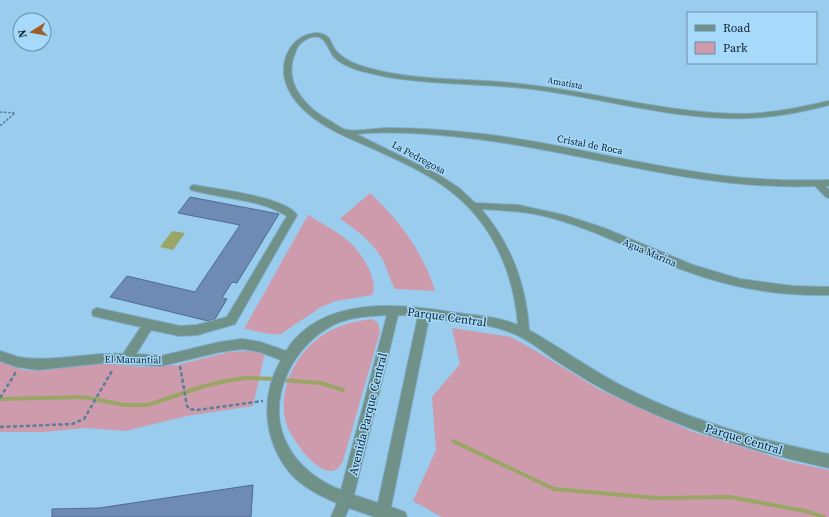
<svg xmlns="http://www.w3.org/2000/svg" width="829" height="517" viewBox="0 0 829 517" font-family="'Source Serif 4',serif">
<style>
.green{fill:#ce9bac}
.water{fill:#9aa665}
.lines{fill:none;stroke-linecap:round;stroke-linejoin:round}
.stream{stroke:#9aa665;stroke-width:4}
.building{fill:#6e8bb3;stroke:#506b92}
.minor-casing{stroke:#7eaac7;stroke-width:2}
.path-far1{stroke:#5a7e95;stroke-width:1.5;stroke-dasharray:2.5 1.5;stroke-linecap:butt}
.path{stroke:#5a7e95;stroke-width:2.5;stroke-dasharray:4 2.5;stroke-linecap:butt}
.minor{fill:#6f9188;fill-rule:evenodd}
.labels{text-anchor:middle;stroke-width:3;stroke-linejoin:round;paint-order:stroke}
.far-street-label{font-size:9px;fill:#0f232f;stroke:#a7d9fa}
.street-label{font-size:10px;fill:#0f232f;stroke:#a7d9fa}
.near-street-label{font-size:12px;fill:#0f232f;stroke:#a7d9fa}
</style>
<rect width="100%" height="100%" fill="#9acced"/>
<path class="green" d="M370 193C399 220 424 253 435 291L395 289C389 279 387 267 381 257 371 241 356 229 340 219Z
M308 215C321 223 335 230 347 240 359 249 380 280 372 295L336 301 321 307 281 334C271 336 255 330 244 329Z
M372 319 378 323 380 332 343 461C328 493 291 439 286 423 276 386 300 344 334 329 345 323 359 321 372 319Z
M452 328 511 337 536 351 600 390 691 431 787 461 829 470V517H442L438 515 413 501 436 450 432 397 460 364Z
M246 351 265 353 253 406 187 416 125 431 87 428 44 432H0V361L23 370 40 371 98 363 143 367 177 365 229 352Z"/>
<path class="water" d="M172 231 185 233 173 250 160 247Z"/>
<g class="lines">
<path class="stream" d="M282 380 321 383 343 390
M0 399 84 397 124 405H148L204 386 226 381 245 378 276 379
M453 441 554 489 657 498 730 497 805 511 824 517"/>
</g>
<path class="building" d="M190 197 279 214 237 283 232 282 222 298 227 299 215 319 208 321 110 297 127 276 195 292 240 225 178 213Z
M253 485 251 517H52V509L99 508Z"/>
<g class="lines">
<defs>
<path id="minor" d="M318 33C334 36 329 45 338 53 346 61 357 65 368 68 418 82 470 78 521 84 596 92 670 114 745 114 774 113 802 107 829 101V105C803 112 776 117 749 118 676 121 604 98 532 89 484 83 435 85 387 77 370 73 347 70 334 57 329 51 327 41 321 38 317 35 309 37 305 40 299 43 297 48 295 53 282 84 307 109 332 122 336 125 342 129 347 130 354 132 378 128 388 128 422 128 457 131 491 135 570 145 646 167 725 176 760 180 794 181 829 180V186H825L829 190V198L826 197 815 186C691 191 572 147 450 136 419 133 387 131 356 134L439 175 459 188 475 203 518 205 564 215 604 228 693 265 740 279 793 286 829 287V295C780 296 732 288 686 271 636 253 589 225 535 214 518 211 499 210 481 209 511 244 526 284 529 330 561 348 591 370 624 387 688 420 758 440 829 454V468C758 453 691 432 626 401 601 389 578 375 555 360 541 350 528 339 512 333 486 322 456 322 429 318L391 507 405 512 407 517H375L349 508 345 517H331L337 503C320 496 303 487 291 474 263 441 260 396 281 360L260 352 242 349 220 352 161 366 103 363 38 370 17 367 0 361V351C6 353 12 355 18 357 50 363 89 352 123 354L141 327 93 316 92 313 93 310 97 308 180 326 197 325 227 317 287 216C257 198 223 199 191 190L190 188 191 186 194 185C216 189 285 197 297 215L235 324 197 335 180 336 151 330 136 354 161 356 220 342 242 339 260 342 286 351C322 294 402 304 458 313 478 316 499 317 518 325 514 274 494 226 453 193 430 174 402 162 376 150 351 139 322 128 302 108 295 101 288 91 285 80 280 57 293 34 318 33ZM387 315 341 490C320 482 299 467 288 446 265 404 289 351 328 328 345 317 368 316 387 315ZM398 315 418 316 378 503 354 495Z"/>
</defs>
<use href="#minor" class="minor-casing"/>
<path class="path-far1" d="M0 112 15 113 0 126"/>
<path class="path" d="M180 366 187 406 189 409 197 410 263 401
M0 398 16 372
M0 427 72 424 84 419 113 369"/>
<use href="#minor" class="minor"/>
</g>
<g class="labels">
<g class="far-street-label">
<text transform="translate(565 83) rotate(10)" y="3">Amatista</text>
</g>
<g class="street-label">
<text transform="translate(590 144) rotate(11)" y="4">Cristal de Roca</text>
<text transform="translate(419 157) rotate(28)" y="4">La Pedregosa</text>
<text transform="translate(650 252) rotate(23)" y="4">Agua Marina</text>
<text transform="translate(133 359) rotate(1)" y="4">El Manantial</text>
</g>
<g class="near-street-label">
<text transform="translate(447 317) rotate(8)" y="4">Parque Central</text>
<text transform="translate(368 414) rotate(-76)" y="4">Avenida Parque Central</text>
<text transform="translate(744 439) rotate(17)" y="4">Parque Central</text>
</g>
</g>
<rect x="687" y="12" width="130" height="52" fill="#a7d9fa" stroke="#6a90a9"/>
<rect x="695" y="25" width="20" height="6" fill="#6f9188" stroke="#6a90a9"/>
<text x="723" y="32" font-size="12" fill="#0f232f">Road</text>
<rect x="695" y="42" width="20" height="12" fill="#ce9bac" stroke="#6a90a9"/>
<text x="723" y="52" font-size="12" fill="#0f232f">Park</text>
<g transform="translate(32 32) rotate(259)"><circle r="19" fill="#a7d9fa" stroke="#6a90a9"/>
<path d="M0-3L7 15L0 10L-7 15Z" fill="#9d5d27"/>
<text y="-6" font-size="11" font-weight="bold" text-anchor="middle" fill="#0f232f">N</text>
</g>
</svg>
